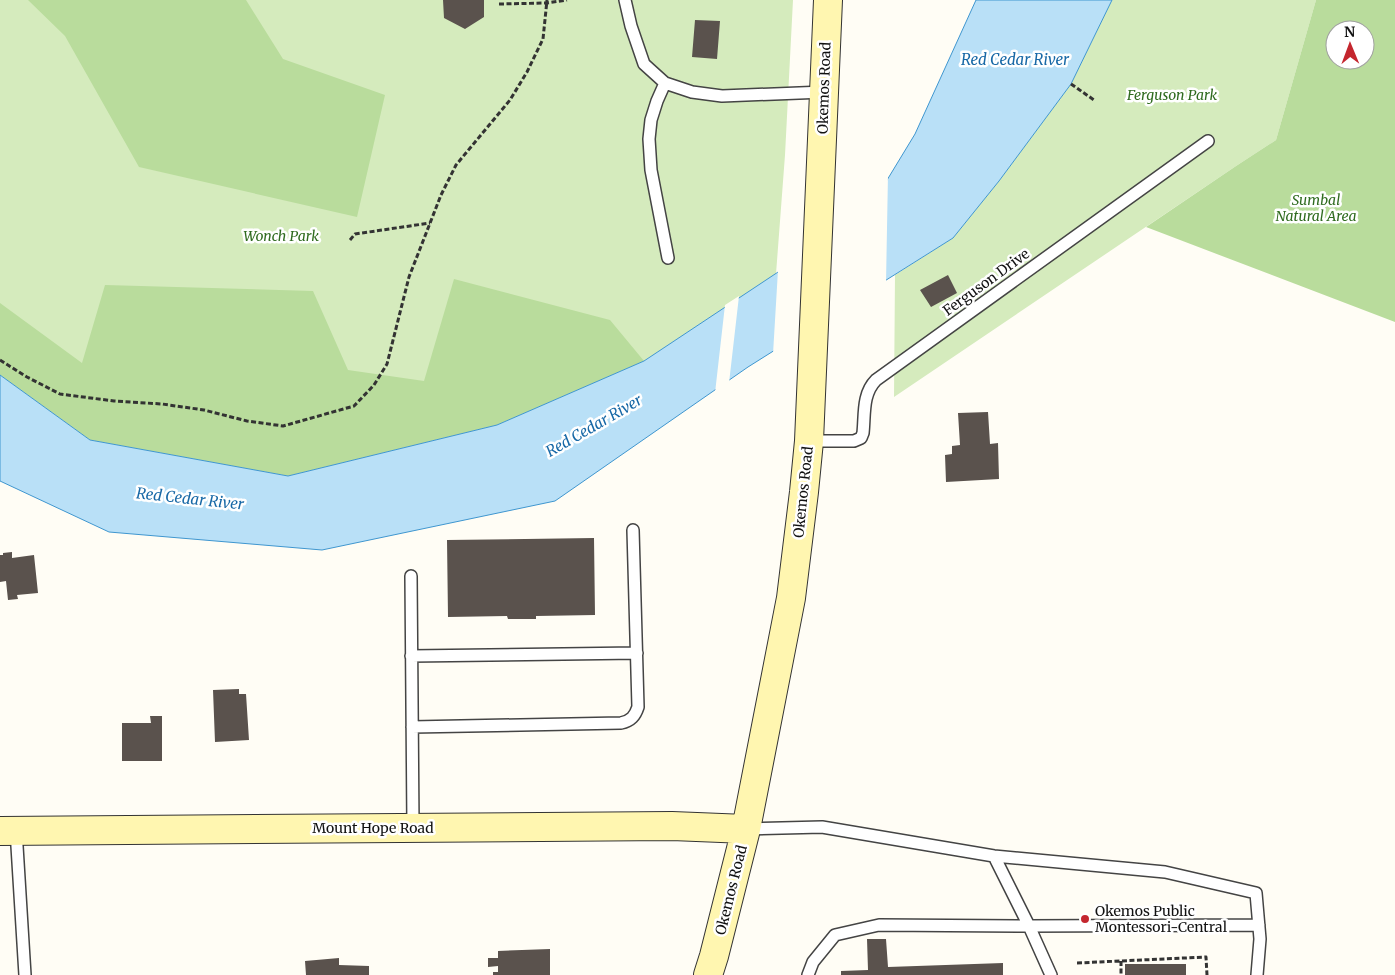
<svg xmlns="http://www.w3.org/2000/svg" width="1395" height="975" viewBox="0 0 1395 975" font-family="Merriweather,serif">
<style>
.green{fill:#d5ebbd}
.forest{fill:#b9dc9c;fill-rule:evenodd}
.water{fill:#b9e0f7;stroke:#3f96cf}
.pier{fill:#fffdf5}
.building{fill:#5a524d}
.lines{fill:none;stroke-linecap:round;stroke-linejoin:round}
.lane-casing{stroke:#444;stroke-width:14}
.secondary-casing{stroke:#333;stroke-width:30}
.path{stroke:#333;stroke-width:3;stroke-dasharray:5 2.5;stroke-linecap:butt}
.lane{stroke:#fff;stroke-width:11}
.secondary{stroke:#fff6b0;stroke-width:28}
.poi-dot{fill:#c4262e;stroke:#fff;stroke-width:2}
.labels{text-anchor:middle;stroke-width:5;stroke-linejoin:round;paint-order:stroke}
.street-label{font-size:14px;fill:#111;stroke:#fff}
.park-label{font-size:14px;font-style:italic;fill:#2f6b1f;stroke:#fff}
.poi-label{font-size:14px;fill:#111;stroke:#fff;text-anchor:start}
.water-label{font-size:15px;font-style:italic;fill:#1768a6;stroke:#fff}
</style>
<rect width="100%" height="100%" fill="#fffdf5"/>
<path class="green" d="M0 0H793L785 155 776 274 644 361 497 425 0 375Z
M1112 0H1316L1276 140 1236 166 894 397 895 275 953 238 999 181 1071 84Z"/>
<path class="forest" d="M28 0H246L283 59 385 95 357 217 139 167 65 36Z
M1316 0H1395V322L1146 227 1236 166 1276 140ZM1335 30H1365V60H1335Z
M454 279 610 320 644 361 497 425 288 476 90 440 0 375V303L82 363 105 285 313 291 348 370 424 381Z"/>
<path class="water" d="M976 0H1112L1071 84 999 181 953 238 748 367 555 501 322 550 109 532 0 481V375L90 440 288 476 497 425 644 361 867 213 915 134Z"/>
<path class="pier" d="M888 174 886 283 773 354 778 270 866 211Z
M739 296 729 383 715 393 725 305Z"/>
<path class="building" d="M443 0H484V17L465 29 444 18Z
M695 20 720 21 717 59 692 57Z
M948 275 957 293 931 307 920 290Z
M988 412 990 444 998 443 999 479 946 482 945 455 952 454V446L960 445 958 413Z
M594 538 595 615 536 616V619H508L507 616 448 617 447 540Z
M12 552V558L34 555 38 593 17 595 18 599 8 600 6 581 0 582V555H3V553Z
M239 689V694H246L249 740 215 742 213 690Z
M150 716H162V761H122V723H151Z
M867 939H886L888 967 1003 963V975H841V971L868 970Z
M550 949V975H493V972H498V966L488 967V958H498V951Z
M339 958V965L369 966V975H306L305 961Z
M1125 964H1186V975H1125Z"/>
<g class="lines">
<defs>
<path id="lane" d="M625 0 631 26 644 64 665 83 692 92 722 96 824 92
M665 83 657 101 651 120 649 139 651 170 668 258
M809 441H854L861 438 863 433C865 415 862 394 876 380L1208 141
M411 576 413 827
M411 656 637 653
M412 727 621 723C631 721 635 716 638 707L633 530
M746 829 822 827 994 856 1165 872 1256 893 1260 939 1257 975
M16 830 25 975
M994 856 1029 926 1259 925
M808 975 813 962 835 935 879 925 1029 926 1051 975"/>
<path id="secondary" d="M0 831 672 826 746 829
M708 975 714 956 746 829 791 598 804 492 809 441 828 0"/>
</defs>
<use href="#lane" class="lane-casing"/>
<use href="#secondary" class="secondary-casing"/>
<path class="path" d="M499 4 547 3 567 0
M1071 84 1094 100
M350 240 355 234 430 223
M0 360 27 377 60 394 114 401 162 404 204 410 247 421 283 426 354 406 374 385 387 364 409 277 441 195 456 165 510 100 527 72 543 39 547 0
M1121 961V975
M1077 963 1206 957 1207 975"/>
<use href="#lane" class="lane"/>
<use href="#secondary" class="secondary"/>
</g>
<circle class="poi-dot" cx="1085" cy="919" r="5"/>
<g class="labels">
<g class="street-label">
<text transform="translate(824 88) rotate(-88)" y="5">Okemos Road</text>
<text transform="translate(986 282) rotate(-36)" y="5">Ferguson Drive</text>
<text transform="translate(803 492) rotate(-84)" y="5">Okemos Road</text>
<text x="373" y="833">Mount Hope Road</text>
<text transform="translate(731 890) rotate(-76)" y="5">Okemos Road</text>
</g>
<g class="park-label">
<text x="1172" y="100">Ferguson Park</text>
<text x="1316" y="205">Sumbal<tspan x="1316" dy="16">Natural Area</tspan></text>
<text x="281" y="241">Wonch Park</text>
</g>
<g class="poi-label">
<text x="1095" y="916">Okemos Public<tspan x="1095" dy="16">Montessori-Central</tspan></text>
</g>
<g class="water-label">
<text x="1015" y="65">Red Cedar River</text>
<text transform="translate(594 426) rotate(-30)" y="5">Red Cedar River</text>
<text transform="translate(190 499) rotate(6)" y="5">Red Cedar River</text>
</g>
</g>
<g transform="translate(1350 45) rotate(359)"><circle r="24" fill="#ffffff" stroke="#a0a0a0"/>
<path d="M0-4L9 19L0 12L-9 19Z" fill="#c4262e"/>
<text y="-8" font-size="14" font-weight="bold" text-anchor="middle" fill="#111111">N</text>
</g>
</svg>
